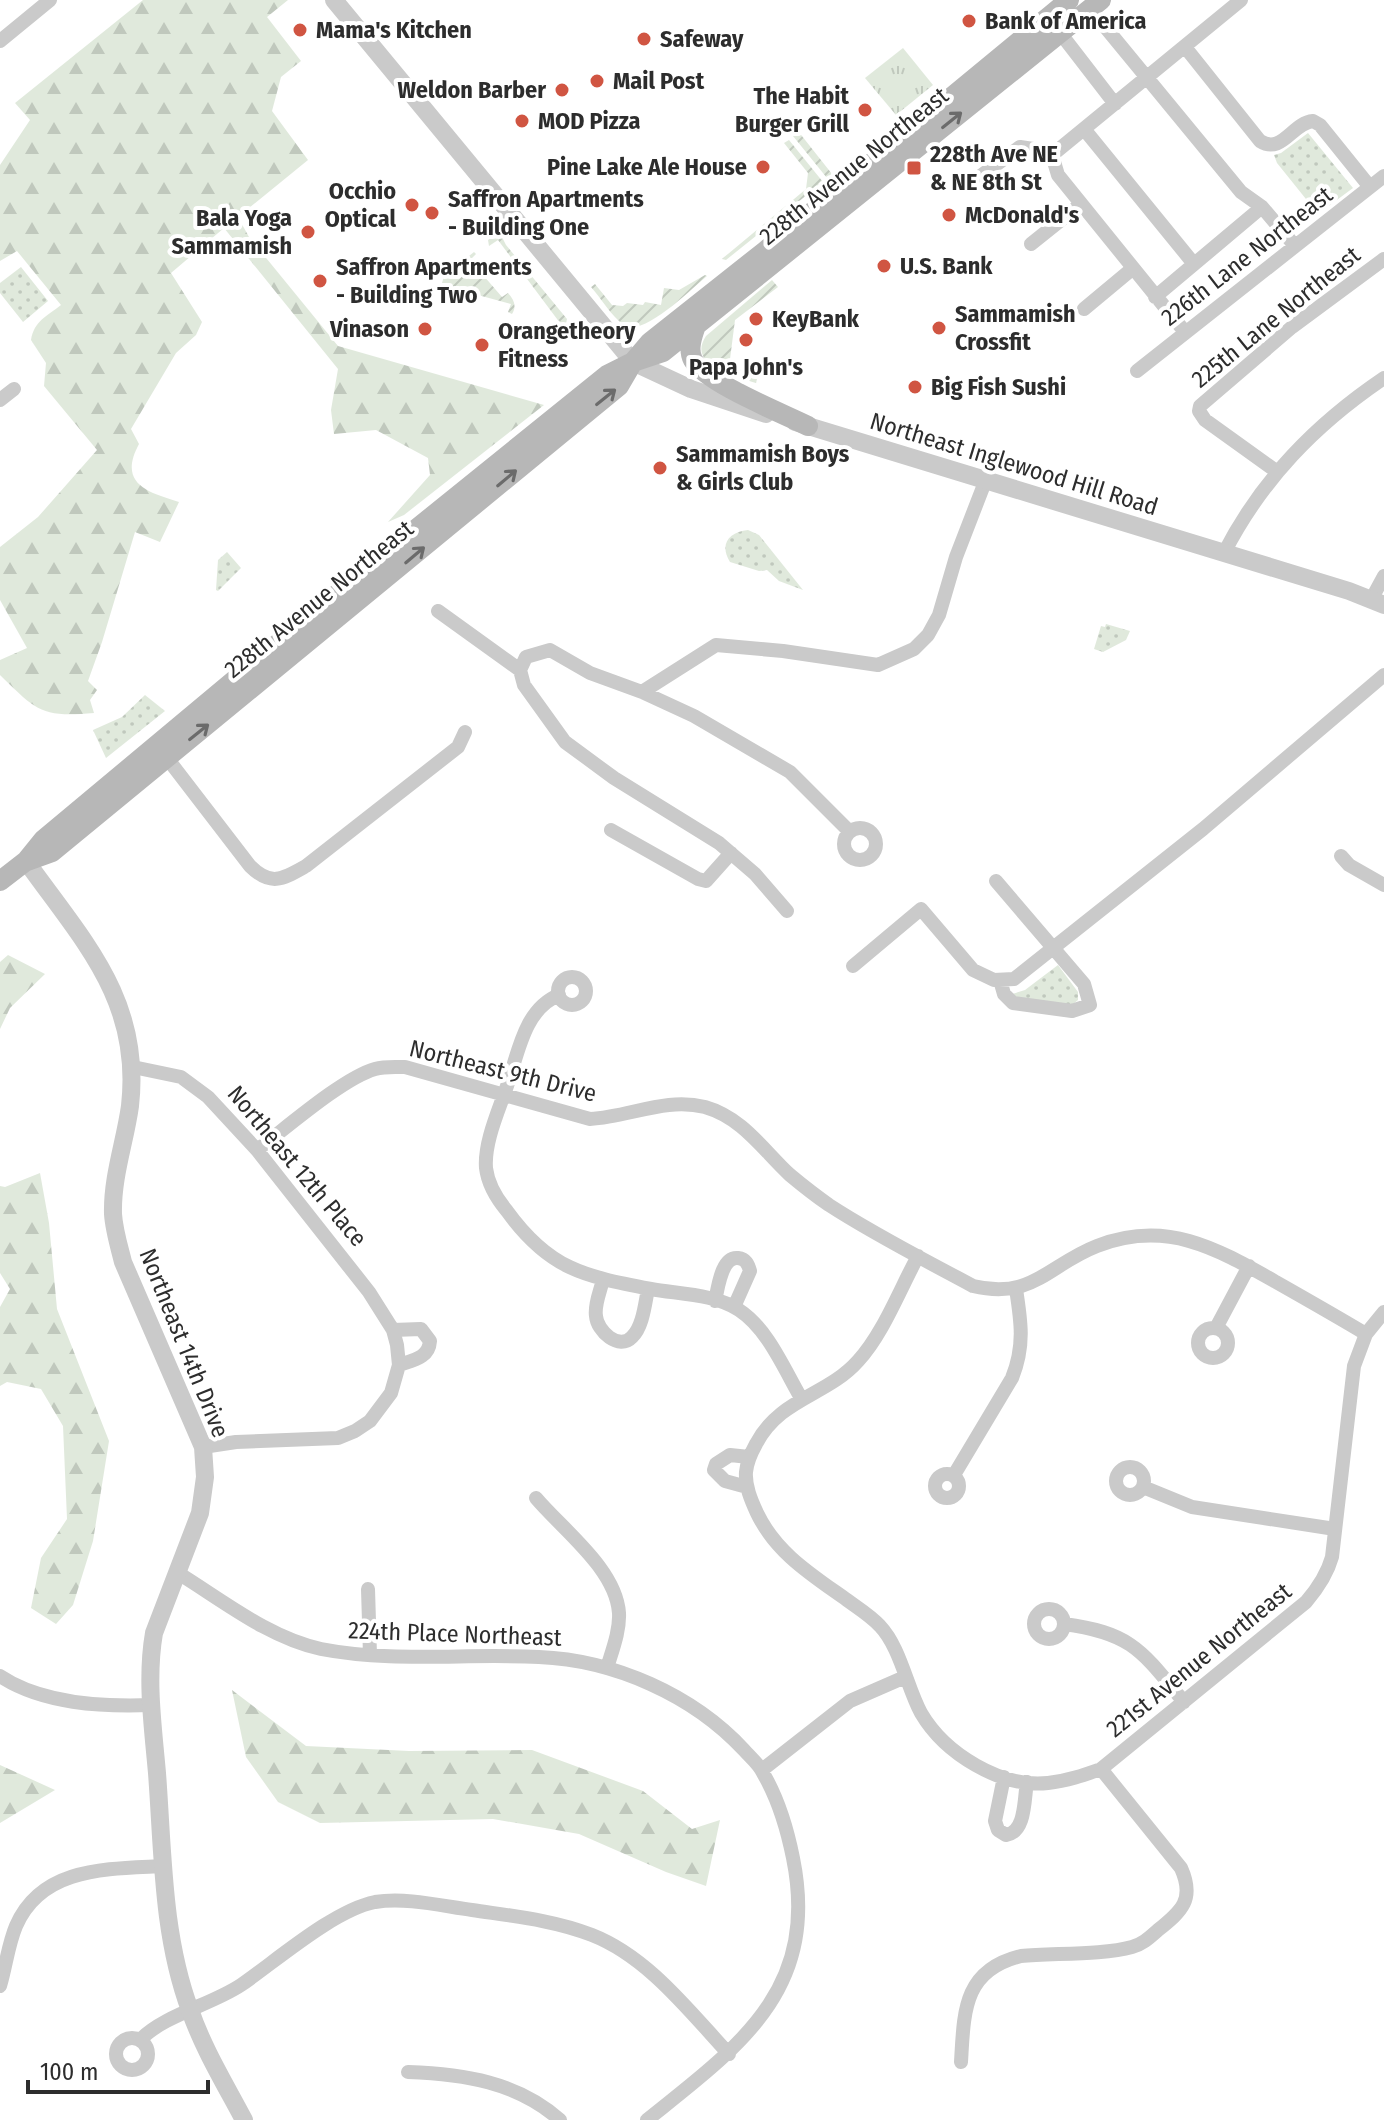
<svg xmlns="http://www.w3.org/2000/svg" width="1384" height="2120" viewBox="0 0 1384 2120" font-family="'Fira Sans Condensed',sans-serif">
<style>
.grass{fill:url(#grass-tufts)}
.forest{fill:url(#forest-firs)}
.park{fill:url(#park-dots)}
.garden{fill:url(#garden-furrows)}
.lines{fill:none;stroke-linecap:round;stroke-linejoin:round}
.minor{stroke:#cacaca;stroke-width:14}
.tertiary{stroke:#cacaca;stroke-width:18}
.secondary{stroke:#b7b7b7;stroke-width:20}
.oneway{stroke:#6b6b6b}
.poi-dot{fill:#d05542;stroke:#fff;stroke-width:3}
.labels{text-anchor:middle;stroke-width:8;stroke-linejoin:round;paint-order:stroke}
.poi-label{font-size:24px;font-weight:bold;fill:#2d2d2d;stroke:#fff;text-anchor:start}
.street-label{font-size:24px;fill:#2d2d2d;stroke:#fff}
</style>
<defs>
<pattern id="grass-tufts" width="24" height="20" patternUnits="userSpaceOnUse" patternTransform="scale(2)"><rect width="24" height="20" fill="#e0e9dc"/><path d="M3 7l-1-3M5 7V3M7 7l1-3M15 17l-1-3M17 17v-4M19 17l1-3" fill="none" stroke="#c0c8bd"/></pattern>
<pattern id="forest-firs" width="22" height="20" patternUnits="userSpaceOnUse" patternTransform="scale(2)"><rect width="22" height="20" fill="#e0e9dc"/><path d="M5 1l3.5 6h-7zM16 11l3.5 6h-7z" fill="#c0c8bd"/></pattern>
<pattern id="park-dots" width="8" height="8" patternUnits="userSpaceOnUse" patternTransform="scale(2)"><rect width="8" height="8" fill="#e0e9dc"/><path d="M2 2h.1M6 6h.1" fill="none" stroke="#c0c8bd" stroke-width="1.8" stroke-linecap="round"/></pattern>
<pattern id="garden-furrows" width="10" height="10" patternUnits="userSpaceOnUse" patternTransform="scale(2)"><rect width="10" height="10" fill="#e0e9dc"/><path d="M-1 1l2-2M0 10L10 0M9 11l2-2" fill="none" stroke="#c0c8bd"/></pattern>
</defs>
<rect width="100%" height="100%" fill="#fff"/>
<path class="grass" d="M903 48 933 85 896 115 865 78Z"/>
<path class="forest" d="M143 0H288L267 17 301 61 281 77 272 111 308 160 238 217 249 237 338 346 544 405 404 515 388 522 430 475 428 458 376 430 334 434 331 410 338 369 224 228 171 273 202 322 196 335 176 353 131 429 139 444C118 483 146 492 179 502L160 542 135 532 102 642 88 681 97 690 90 700 94 713C41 718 36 710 0 675V660L27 648 0 600V547L38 517 97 450 44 386 46 363 31 340C34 321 47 316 61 305L17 251 0 261V165L30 120 15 103Z
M8 955 45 974 10 1008 0 1029V962Z
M40 1173 49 1223 57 1309 109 1441 93 1541 73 1605 56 1624 31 1608 41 1558 67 1519 63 1426 41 1389 7 1382 0 1386V1307L10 1289 0 1273V1186L5 1187Z
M232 1690 306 1746 409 1751 532 1750 643 1791 692 1829 720 1820 706 1886 666 1872 579 1834 493 1819 320 1823 278 1802 246 1757Z
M0 1765 55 1790 0 1823Z"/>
<path class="park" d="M1308 133 1353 188 1318 214 1277 163 1274 155 1281 153Z
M21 267 48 301 23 322 0 293V283Z
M748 530 759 535 803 590 779 581 767 570 759 571 730 562C719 544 729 532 748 530Z
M227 552 241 568 218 591 216 590 218 560Z
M1106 624 1130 631 1126 640 1103 652 1094 649 1101 626 1105 627Z
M145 695 165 711 106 758 93 730 122 717Z
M1058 965 1078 992V1000L1072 1005 1018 1000 1009 995 1025 990Z"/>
<path class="garden" d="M798 131 832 174 827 178 793 136Z
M789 140 823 182 726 260 722 259 806 189 808 173 784 143Z
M499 231 506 245 567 319 565 329H560V326L553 330 560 323 498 240 489 246 488 240Z
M474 252 476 254 470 260 502 297 508 293C514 300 517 306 512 314L508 312 511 304 445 286 442 283 444 276Z
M705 275 707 276C691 289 643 338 624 325 611 316 601 298 591 287L595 284 612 305 623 306 627 303 643 305 645 302 661 305 664 288 679 290Z
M772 280 778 287 735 320 729 367 746 371 745 377 757 379 756 383C736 377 686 366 706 336Z"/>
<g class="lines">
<path class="minor" d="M1106 28 1241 192 1262 207 1295 246
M1061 34 1115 104
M0 41 50 0
M1185 47 1260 141C1282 155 1292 123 1313 121L1320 125 1370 187
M1084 129 1194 264
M1052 155 1058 175 1185 332
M978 178 1020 147 1040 150 1052 155 1241 0
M1031 244 1081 204
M1155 297 1262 207
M1084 309 1132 269
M1137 371 1384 176
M0 400 14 389
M1276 471 1205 420 1199 411 1200 406 1292 327 1384 259
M1224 553C1262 479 1316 424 1384 378
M1371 600 1384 576
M438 611 520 670
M642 692 694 716 790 772 849 831
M167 758 250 866C271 887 283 879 306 866L458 747 465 732
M844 844a16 16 0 1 1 32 0a16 16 0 1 1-32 0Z
M611 830 698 879 706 881 731 853
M1341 856 1349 865 1384 885
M996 881 1084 984 1090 1005 1072 1011 1013 1003 1004 994 1000 980
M787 911 755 874 719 843 614 778 565 742 524 685 520 670 526 657 550 650 590 673 642 692 716 645 783 651 878 665 914 649 928 635 939 615 956 557 985 482
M853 966 921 909 973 970 994 980 1014 979 1203 829 1384 675
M558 991a14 14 0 1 1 28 0a14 14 0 1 1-28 0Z
M559 995C524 1009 518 1054 507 1086 499 1110 484 1142 486 1168 488 1185 497 1199 507 1211 549 1269 583 1276 651 1289 678 1294 715 1294 739 1310 768 1329 784 1369 801 1398
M133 1067 181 1077 208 1097 257 1150 369 1292 393 1330 397 1345 399 1365 391 1393 370 1421 355 1431 338 1438 236 1442 203 1447
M257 1150C285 1129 343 1078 375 1069 385 1066 395 1067 405 1067L590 1119C630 1117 665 1097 705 1107 743 1118 763 1150 790 1175 802 1185 816 1196 829 1205 875 1235 925 1260 973 1286 1033 1300 1048 1265 1097 1246 1166 1219 1216 1248 1276 1282 1306 1299 1336 1316 1366 1334
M918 1256C900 1289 883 1334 858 1361 827 1396 780 1398 756 1444 751 1453 747 1461 746 1472 745 1486 751 1500 757 1513 776 1553 812 1575 847 1600 858 1608 871 1616 880 1626 900 1647 907 1687 921 1713 945 1754 1001 1788 1048 1783 1067 1781 1084 1775 1101 1769L1306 1602C1318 1588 1327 1575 1332 1557L1354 1366 1366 1334 1384 1312
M603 1279C601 1290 594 1304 596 1316 597 1331 619 1351 632 1337 643 1327 645 1303 648 1289
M715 1301C718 1289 721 1256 738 1258 746 1259 748 1264 750 1271L734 1307
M1198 1343a15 15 0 1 1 30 0a15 15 0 1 1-30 0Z
M1216 1328 1249 1266
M393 1330 421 1329 430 1341C429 1358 413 1360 399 1365
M1116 1481a14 14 0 1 1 28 0a14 14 0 1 1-28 0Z
M935 1486a12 12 0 1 1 24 0a12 12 0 1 1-24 0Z
M954 1475 1012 1378C1025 1346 1021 1321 1016 1289
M747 1487 725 1481 714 1470 716 1464 730 1455 749 1457
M1143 1487 1192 1507 1335 1529
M536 1498C563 1530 616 1569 619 1613 620 1631 612 1651 607 1668
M178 1573C222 1600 269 1638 321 1649 393 1663 467 1653 539 1657 614 1660 693 1695 744 1750 750 1757 759 1764 763 1773 779 1800 787 1828 793 1858 820 1991 738 2047 647 2120
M368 1589 370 1655
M1034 1624a15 15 0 1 1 30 0a15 15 0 1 1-30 0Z
M1064 1624C1132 1633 1142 1651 1184 1702
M0 1676C42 1704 102 1707 152 1705
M762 1770 850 1701 905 1677
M1004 1777 995 1821 998 1830 1006 1835C1026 1832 1024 1799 1027 1782
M0 1986C6 1966 8 1945 16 1926 42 1866 109 1869 164 1866
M116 2054a16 16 0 1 1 32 0a16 16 0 1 1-32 0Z
M140 2040C164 2015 211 2005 241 1985 276 1961 334 1910 375 1902 406 1897 442 1906 472 1910 512 1916 554 1920 592 1935 648 1957 689 2011 729 2054
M961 2062C964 2012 963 1970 1021 1956 1053 1953 1103 1955 1132 1947 1143 1944 1150 1937 1158 1930 1182 1911 1195 1899 1181 1868L1101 1769
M408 2072C464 2074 517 2082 560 2120"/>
<path class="tertiary" d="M334 0 633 362 691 389 766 414
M795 422 1349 591 1384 605
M26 861C83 941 142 1000 130 1106 125 1142 112 1177 113 1214 114 1230 119 1246 123 1262L203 1447 205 1477 200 1513 154 1633C146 1679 153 1727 157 1773 163 1852 162 1935 190 2010 203 2048 225 2084 244 2120"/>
<path class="secondary" d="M697 323C693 334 687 349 693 360 706 383 782 413 808 426
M27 861 52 852 619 386 633 362 650 342 765 251 1069 0
M0 881 26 861 43 840 384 555 607 375 633 362 663 352 1101 0"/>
</g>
<defs><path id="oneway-shaft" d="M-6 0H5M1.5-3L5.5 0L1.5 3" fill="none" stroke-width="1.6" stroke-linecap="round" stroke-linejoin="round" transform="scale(2)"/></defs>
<g class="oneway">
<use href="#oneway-shaft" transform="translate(952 120) rotate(-39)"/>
<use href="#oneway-shaft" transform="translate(606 397) rotate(-39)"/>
<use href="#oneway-shaft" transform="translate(507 478) rotate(-40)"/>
<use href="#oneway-shaft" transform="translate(415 555) rotate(-40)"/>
<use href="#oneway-shaft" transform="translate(199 732) rotate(-39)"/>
</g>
<g class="poi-dot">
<circle cx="969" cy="21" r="8"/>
<circle cx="300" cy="30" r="8"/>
<circle cx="644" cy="39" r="8"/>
<circle cx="597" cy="81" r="8"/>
<circle cx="562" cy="90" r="8"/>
<circle cx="865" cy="110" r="8"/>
<circle cx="522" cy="121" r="8"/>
<circle cx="763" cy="167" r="8"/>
<rect x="906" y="160" width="16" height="16" rx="4"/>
<circle cx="412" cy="205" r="8"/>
<circle cx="432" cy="213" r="8"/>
<circle cx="949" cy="215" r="8"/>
<circle cx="308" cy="232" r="8"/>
<circle cx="884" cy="266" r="8"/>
<circle cx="320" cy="281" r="8"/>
<circle cx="756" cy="319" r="8"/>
<circle cx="939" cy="328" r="8"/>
<circle cx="425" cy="329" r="8"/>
<circle cx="746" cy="340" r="8"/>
<circle cx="482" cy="345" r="8"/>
<circle cx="915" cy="387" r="8"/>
<circle cx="660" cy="468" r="8"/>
</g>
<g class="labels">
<g class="poi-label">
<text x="985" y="29">Bank of America</text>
<text x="316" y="38">Mama's Kitchen</text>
<text x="660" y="47">Safeway</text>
<text x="613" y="89">Mail Post</text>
<text x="546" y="98" text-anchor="end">Weldon Barber</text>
<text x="849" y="104" text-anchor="end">The Habit<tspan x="849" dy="28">Burger Grill</tspan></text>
<text x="538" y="129">MOD Pizza</text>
<text x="930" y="162">228th Ave NE<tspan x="930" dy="28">&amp; NE 8th St</tspan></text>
<text x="747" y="175" text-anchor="end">Pine Lake Ale House</text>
<text x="396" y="199" text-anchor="end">Occhio<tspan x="396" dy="28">Optical</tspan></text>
<text x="448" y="207">Saffron Apartments<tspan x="448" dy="28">- Building One</tspan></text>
<text x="965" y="223">McDonald's</text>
<text x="292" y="226" text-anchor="end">Bala Yoga<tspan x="292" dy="28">Sammamish</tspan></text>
<text x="900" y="274">U.S. Bank</text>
<text x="336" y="275">Saffron Apartments<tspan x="336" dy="28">- Building Two</tspan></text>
<text x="955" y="322">Sammamish<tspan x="955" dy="28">Crossfit</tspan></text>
<text x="772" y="327">KeyBank</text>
<text x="409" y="337" text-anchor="end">Vinason</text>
<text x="498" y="339">Orangetheory<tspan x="498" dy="28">Fitness</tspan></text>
<text x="746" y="375" text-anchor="middle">Papa John's</text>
<text x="931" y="395">Big Fish Sushi</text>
<text x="676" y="462">Sammamish Boys<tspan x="676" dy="28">&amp; Girls Club</tspan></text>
</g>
<g class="street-label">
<text transform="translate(854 166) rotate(-39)" y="8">228th Avenue Northeast</text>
<text transform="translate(1247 256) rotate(-38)" y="8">226th Lane Northeast</text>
<text transform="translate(1276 317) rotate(-39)" y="8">225th Lane Northeast</text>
<text transform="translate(1014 464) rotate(17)" y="8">Northeast Inglewood Hill Road</text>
<text transform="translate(319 599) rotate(-39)" y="8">228th Avenue Northeast</text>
<text transform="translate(503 1071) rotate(14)" y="8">Northeast 9th Drive</text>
<text transform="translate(297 1166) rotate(50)" y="8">Northeast 12th Place</text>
<text transform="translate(184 1343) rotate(68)" y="8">Northeast 14th Drive</text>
<text transform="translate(455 1634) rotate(2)" y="8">224th Place Northeast</text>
<text transform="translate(1199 1660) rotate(-39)" y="8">221st Avenue Northeast</text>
</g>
</g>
<path d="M28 2080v12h180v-12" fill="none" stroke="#2d2d2d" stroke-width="4"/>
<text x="40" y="2080" font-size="24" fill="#2d2d2d" stroke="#ffffff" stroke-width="6" paint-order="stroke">100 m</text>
</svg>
